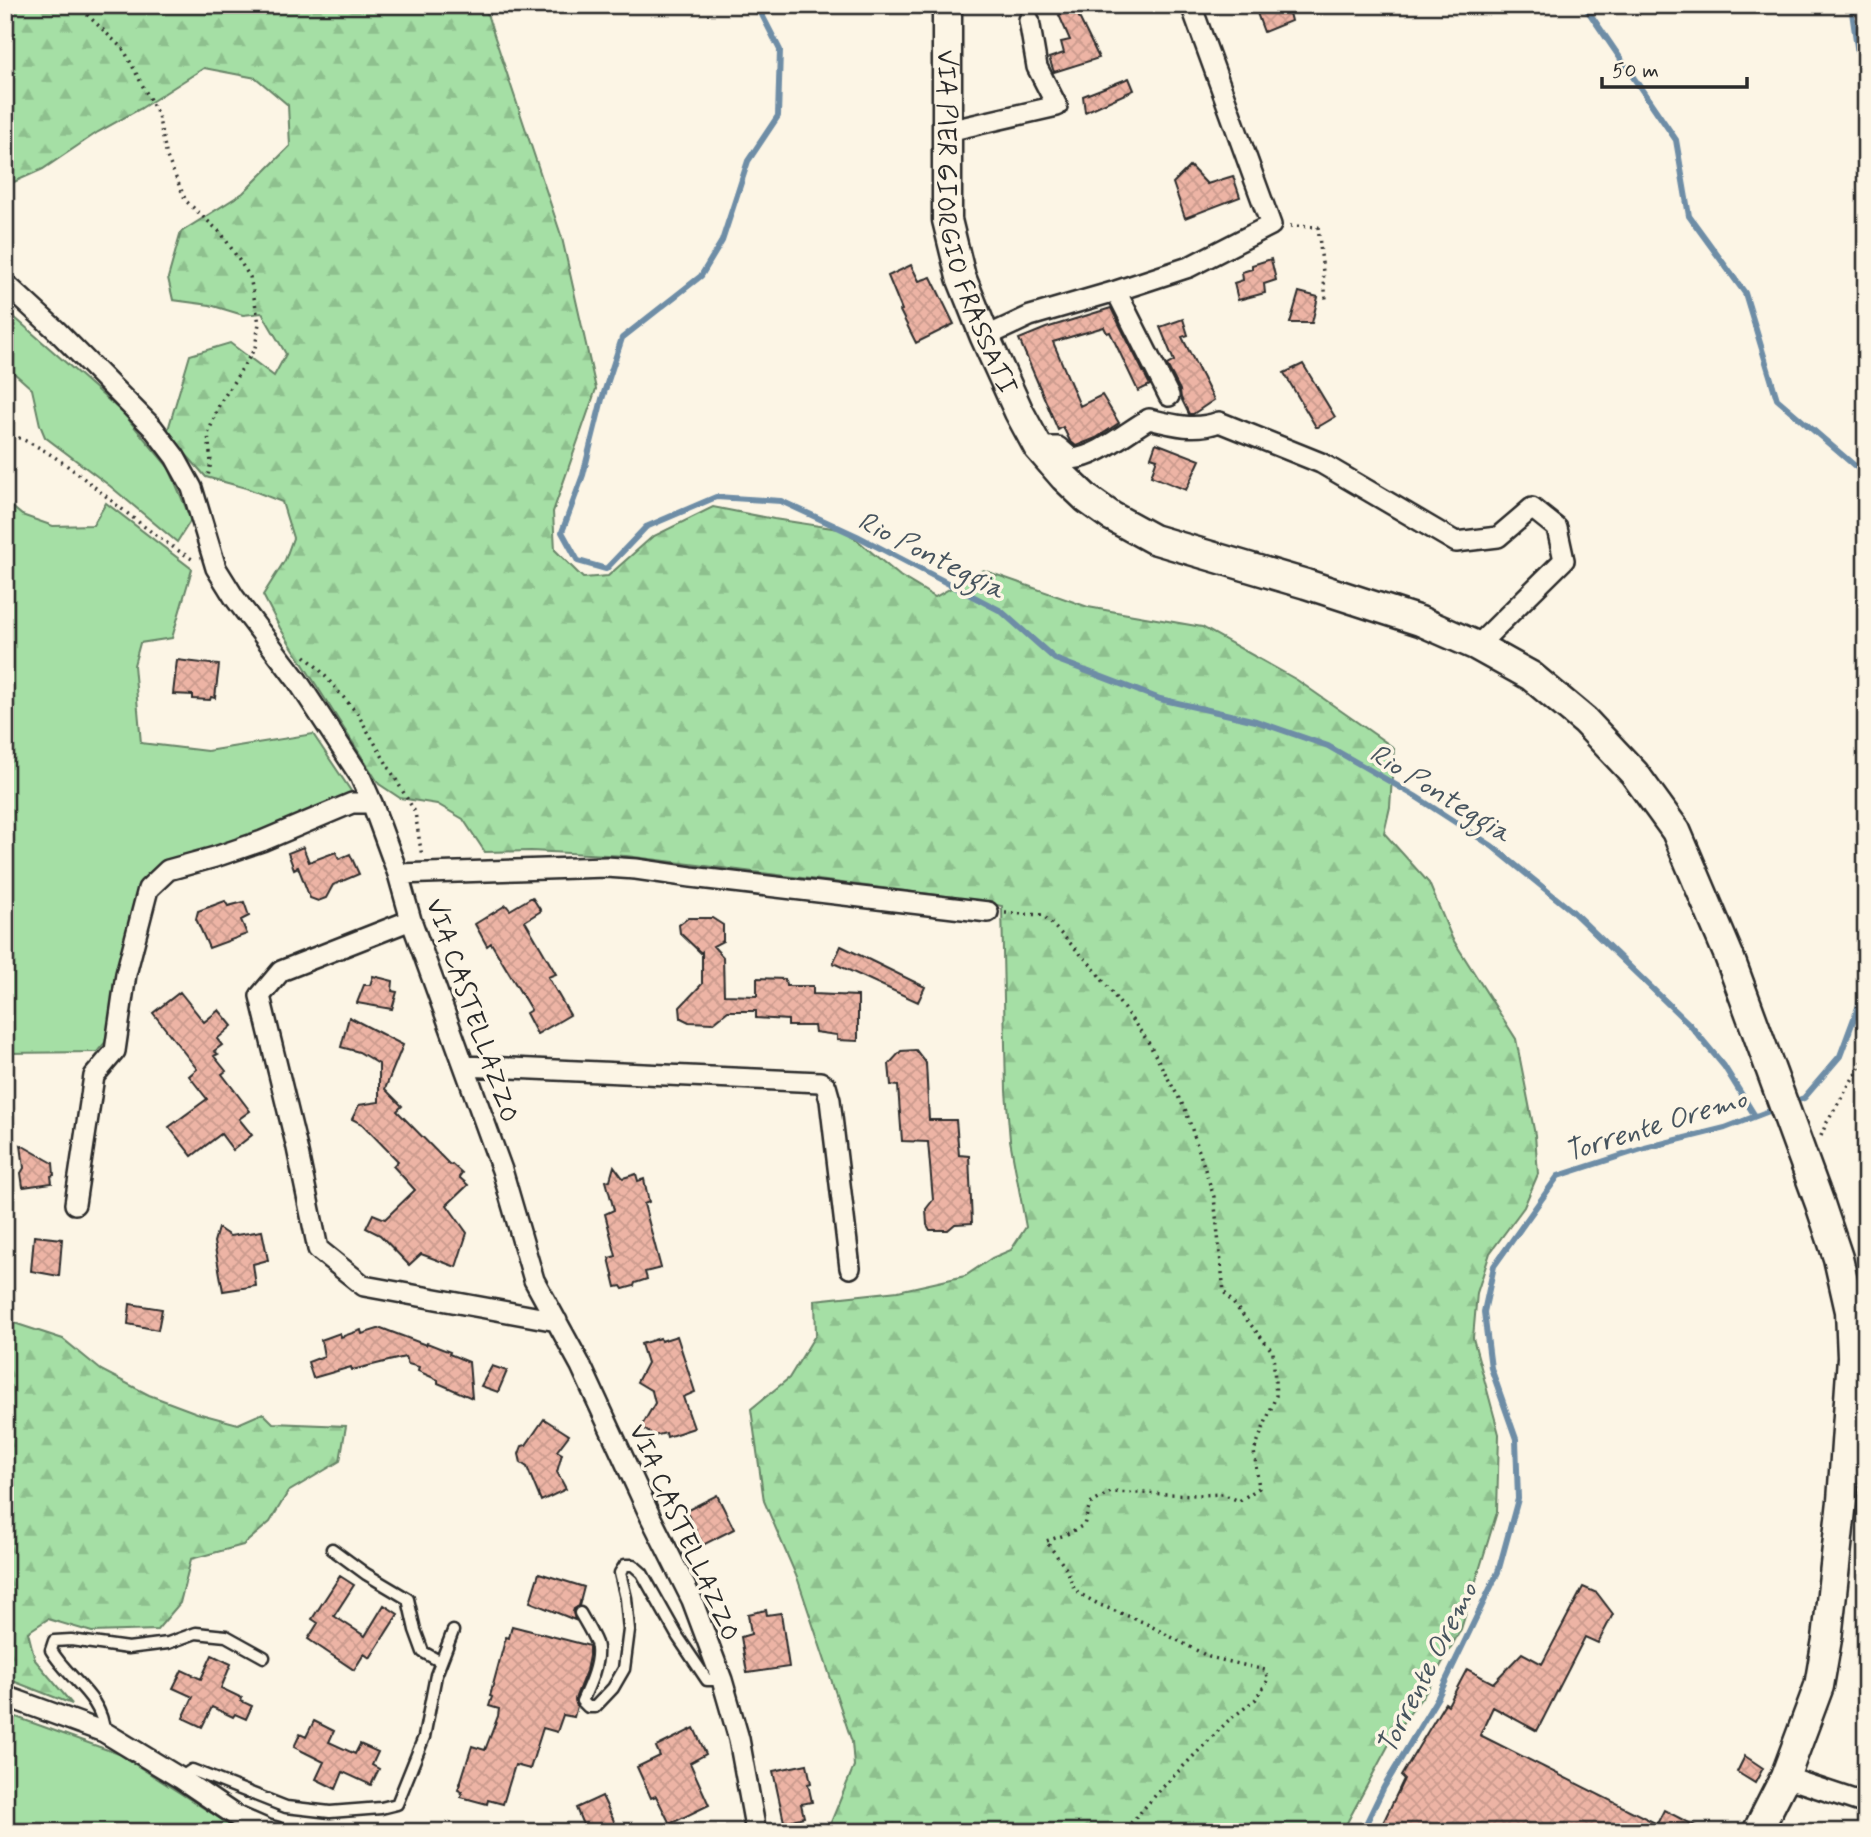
<svg xmlns="http://www.w3.org/2000/svg" width="1871" height="1837" viewBox="0 0 1871 1837" font-family="Mynerve,sans-serif">
<style>
.green{fill:#a5dfa5;stroke:#688568;stroke-width:2}
.forest{fill:url(#forest-firs);stroke:#688568;stroke-width:2}
.lines{fill:none;stroke-linecap:round;stroke-linejoin:round}
.stream{stroke:#6e8da6;stroke-width:6}
.building{fill:url(#building-cross-hatch);stroke:#2b2b2b;stroke-width:2}
.lane-casing{stroke:#2b2b2b;stroke-width:15}
.street-casing{stroke:#2b2b2b;stroke-width:24}
.secondary-casing{stroke:#2b2b2b;stroke-width:33}
.path{stroke:#2b2b2b;stroke-width:3.5;stroke-dasharray:2 5;stroke-linecap:butt}
.lane{stroke:#fcf5e5;stroke-width:10}
.street{stroke:#fcf5e5;stroke-width:19}
.secondary{stroke:#fcf5e5;stroke-width:28}
.labels{text-anchor:middle;stroke-width:7;stroke-linejoin:round;paint-order:stroke}
.street-label{font-size:26px;fill:#2b2b2b;stroke:#fcf5e5}
.water-label{font-size:28px;font-style:italic;fill:#47545e;stroke:#fcf5e5}
</style>
<defs>
<pattern id="forest-firs" width="22" height="20" patternUnits="userSpaceOnUse" patternTransform="scale(1.75)"><rect width="22" height="20" fill="#a5dfa5"/><path d="M5 1l3.5 6h-7zM16 11l3.5 6h-7z" fill="#8ec08e"/></pattern>
<pattern id="building-cross-hatch" width="8" height="8" patternUnits="userSpaceOnUse" patternTransform="scale(1.75)"><rect width="8" height="8" fill="#edb4a5"/><path d="M0 0l8 8M0 8l8-8" fill="none" stroke="#cb9b8e"/></pattern>
</defs>
<rect width="100%" height="100%" fill="#fcf5e5"/>
<filter id="ink" filterUnits="userSpaceOnUse"><feTurbulence type="fractalNoise" baseFrequency=".0143" numOctaves="2"/><feDisplacementMap in="SourceGraphic" scale="14" xChannelSelector="R" yChannelSelector="G"/><feConvolveMatrix kernelMatrix="1 2 1 2 8 2 1 2 1" color-interpolation-filters="sRGB"/></filter>
<g filter="url(#ink)">
<path class="green" d="M5 309 123 413 169 468 191 520 177 542 110 486 45 437 40 425 32 389 5 365Z
M5 501 22 515 53 526 93 525 106 503 192 569 172 638 140 643 134 665 141 743 207 751 313 734 355 797 153 871 108 1039 97 1052 5 1053Z
M5 1713 119 1754 241 1832H5Z"/>
<path class="forest" d="M5 5H484L562 238 596 389 553 512 555 550 583 578 608 576 652 537 713 507 774 519 845 530 900 576 935 597 983 570 1088 607 1202 627 1297 680 1394 748 1390 807 1384 833 1429 883 1452 938 1516 1039 1535 1135 1538 1174 1524 1207 1490 1253 1477 1293 1473 1338 1499 1434 1497 1512 1461 1629 1426 1692 1395 1733 1342 1832H827L854 1766 852 1742 798 1580 764 1501 751 1409 789 1378 816 1334 815 1300 898 1291 965 1276 992 1258 1011 1250 1026 1227 1010 1140 1006 1091 1002 906 954 897 626 856 531 851 485 852 463 819 437 804 400 798 379 784 280 628 263 595 285 560 293 538 282 502 246 488 206 477 167 433 190 355 230 343 274 376 286 354 262 313 243 315 210 305 173 300 168 278 181 232 243 193 290 146 288 105 256 78 204 68 140 109 98 132 43 169 5 186Z
M5 1320 63 1339 101 1370 149 1395 197 1413 238 1424 263 1413 273 1423 346 1426 340 1461 288 1492 270 1522 243 1545 191 1559 180 1603 157 1630 92 1632 48 1619 28 1632 35 1660 72 1704 5 1678Z"/>
<g class="lines">
<path class="stream" d="M757 5 780 50 778 116 748 161 722 241 701 276 622 338 602 399 583 475 562 532 578 561 606 569 646 527 716 497 781 501 857 536 1001 611 1055 659 1160 699 1256 721 1328 746 1415 796 1492 846 1572 911 1690 1025 1724 1066 1755 1116
M1584 5 1676 140 1689 216 1745 293 1777 399 1855 466 1866 471
M1851 5 1858 54 1866 66
M1790 1103 1804 1098 1840 1056 1866 986
M1362 1832 1384 1787 1438 1697 1498 1572 1518 1499 1516 1439 1491 1368 1484 1312 1494 1266 1558 1176 1645 1148 1725 1128 1777 1108"/>
</g>
<path class="building" d="M1254 5H1287L1291 21 1264 32Z
M1075 9 1099 58 1054 72 1049 58 1064 53 1061 42 1070 40 1059 15Z
M1129 78 1134 90 1085 112 1083 96Z
M1190 166 1207 184 1233 176 1240 197 1185 218 1173 183Z
M1271 259 1276 280 1264 284 1265 293 1238 300 1234 283 1243 280 1242 272 1252 269V265Z
M911 265 919 281 931 277 954 324 916 343 900 311 902 310 888 276Z
M1299 292 1318 297 1312 323H1290Z
M1111 308 1150 385 1138 391 1110 332 1107 333 1104 327 1053 342 1080 406 1102 395 1119 423 1096 438 1076 446 1070 441 1063 427 1058 430 1019 339 1046 328Z
M1183 319 1188 335 1182 337 1214 400 1193 414H1189L1181 398 1180 390 1167 365 1174 361 1160 327Z
M1303 364 1335 417 1318 427H1316L1284 373Z
M1156 443 1200 460 1186 490 1151 476 1157 459 1151 457Z
M177 660 219 665 215 698 211 697 210 700 193 699V695L173 694Z
M303 847 309 862 336 852 339 859 350 854 359 874 333 885 326 898 318 901 310 898 298 867 294 869 288 853Z
M532 897 541 911 525 921 556 974 548 977 570 1015 537 1034 526 1013 531 1010 491 943 487 946 475 924 506 905 510 910Z
M225 901 228 906 244 902 249 916 241 920 247 934 209 948 196 919 198 911Z
M688 918H712L723 925V941L713 946 723 957 724 995 757 996V978L785 979 786 986H813V994L858 996V1041L837 1040V1035L815 1032 814 1026H788V1020L756 1018V1011H728L713 1023 689 1022 681 1018 680 1007 702 984V952L701 953 680 933 679 925Z
M841 946 925 987 918 1002 833 963Z
M373 976 393 981 392 991 397 992 392 1009 357 1003 364 985H370Z
M180 992 204 1022 219 1010 232 1026 217 1039 222 1045 214 1051 218 1054 214 1056 226 1071 222 1074 250 1111 239 1119 252 1135 233 1150 221 1134 192 1156 169 1127 207 1099 189 1076 197 1069 153 1013Z
M349 1017 403 1045 385 1089 402 1106 397 1111 450 1165 452 1164 462 1173 459 1177 468 1185 447 1205 467 1233 456 1267 421 1254 409 1265 380 1235 366 1228 373 1214 385 1219 415 1190 393 1166 398 1161 362 1124 352 1119 359 1105 379 1102V1064L359 1052 341 1047Z
M916 1050 926 1063 929 1120H956L959 1155 969 1156 972 1223 955 1224 948 1230H930L927 1225 926 1209 933 1200 928 1142 902 1141 898 1086 891 1085 889 1064 901 1051Z
M21 1145 53 1163 54 1175 51 1176 52 1183 23 1187 21 1173 24 1168Z
M614 1166 623 1178 636 1174 638 1181 644 1179 649 1202 644 1204 661 1268 645 1272 647 1279 635 1283 634 1286 623 1289 621 1286 616 1287 609 1258 616 1256 605 1214 614 1210 606 1181 610 1180Z
M218 1228 230 1236 262 1231 268 1260 253 1264 256 1286 223 1291 214 1242Z
M34 1236 62 1239 59 1276 31 1271Z
M130 1304 162 1309 158 1330 128 1324Z
M381 1328 426 1345 427 1343 450 1352 449 1354 469 1362 472 1398 438 1383V1380L418 1371 419 1367 408 1364 405 1357 352 1370 351 1367 313 1378 308 1362 324 1356 321 1340 340 1333 341 1337 361 1330 362 1334Z
M677 1336 695 1392 683 1397 694 1428 667 1437 666 1433 654 1436 641 1427 655 1403 652 1391 637 1382 647 1363 641 1344 660 1338 661 1341Z
M492 1366 507 1371 498 1392 481 1386Z
M544 1419 569 1435 557 1451 562 1454 557 1472 566 1489 541 1501 527 1467 521 1463 519 1454 522 1446 526 1445Z
M717 1495 734 1529 703 1545 686 1511Z
M539 1573 584 1587 579 1606 574 1609 573 1612 575 1620 530 1602Z
M340 1576 354 1585 334 1616 365 1636 384 1605 398 1614 370 1658 364 1654 354 1670 308 1639 318 1623 312 1619Z
M1583 1587 1597 1593 1613 1614 1598 1643 1585 1637 1537 1731 1493 1707 1480 1735 1657 1824 1664 1810 1707 1832H1382L1385 1826 1382 1825 1404 1779 1401 1776 1445 1703 1448 1705 1467 1669 1493 1683 1522 1653 1542 1664Z
M766 1610 767 1615 781 1613 789 1667 747 1673 741 1637 751 1634 748 1614Z
M512 1626 586 1645 589 1646V1656L586 1671 575 1699 577 1706 574 1717 563 1715 557 1732 543 1728 530 1769 515 1765 503 1804 488 1800 487 1804 461 1797 462 1792 458 1790 472 1746 485 1750 498 1716 499 1709 489 1706 492 1697 490 1696 506 1637 509 1638Z
M212 1655 231 1664 221 1688 242 1698 241 1701 252 1706 246 1719 235 1714 233 1717 212 1707 202 1727 183 1718 193 1697 173 1688 182 1670 201 1679Z
M314 1721 334 1731 329 1742 355 1754 360 1744 378 1752 372 1765 379 1769 371 1785 343 1772 336 1789 316 1779 324 1762 294 1747 300 1734 306 1737Z
M694 1728 706 1754 690 1763 709 1805 670 1824 656 1796 651 1798 637 1767 660 1756 656 1747Z
M1745 1756 1763 1768 1755 1783 1737 1772Z
M807 1764 811 1783 808 1784 812 1802 801 1804 804 1817 784 1822 773 1771Z
M602 1796 613 1819 618 1832H586L576 1808Z"/>
<g class="lines">
<defs>
<path id="lane" d="M332 1549 366 1574 408 1599 415 1630 423 1652 441 1662
M580 1613C585 1622 592 1633 596 1643 601 1660 589 1686 582 1701L588 1707H595L613 1688 624 1669 629 1630 626 1598 620 1573 625 1565H633L642 1573 678 1637 707 1680H722
M104 1732C103 1697 67 1678 51 1650L54 1641 71 1640 128 1648 168 1643 196 1633 226 1636 264 1657
M180 1778 192 1770 286 1807 330 1812 381 1808 397 1804 424 1737 436 1675 453 1631"/>
<path id="street" d="M948 131 1057 106 1037 67 1029 20
M5 283 56 330 153 428 175 457 192 488 216 568 234 597 297 680 360 776 372 803 398 874 411 920 502 1170 534 1280 581 1366 651 1518 692 1600 722 1680 739 1739 756 1832
M1116 291 1169 396
M985 337 1030 316 1116 291 1189 267 1271 225 1191 5
M1038 447H1058L1072 459C1098 457 1126 432 1149 419 1173 425 1195 431 1219 422L1321 463 1456 542 1498 537 1532 508 1557 528 1564 560 1477 646
M398 874 606 867 636 869 691 877 988 912
M411 920 281 971 260 996 297 1148 318 1249 364 1286 557 1321
M465 1066 820 1082 826 1086 830 1100 850 1268
M75 1204 94 1076 115 1051 126 974 148 889 168 870 215 857 262 841 352 803H372
M5 1696 104 1732 180 1778 236 1816 268 1830 276 1832
M1785 1777 1866 1804"/>
<g id="secondary">
<path id="s1" d="M947 5V220L961 277 985 337 1019 412 1038 447 1064 477 1087 499 1111 516 1153 539 1306 584 1420 621 1477 646 1531 676 1585 721 1634 773 1676 831 1729 956 1820 1204 1838 1258 1850 1311 1852 1357 1842 1501 1827 1639 1819 1686 1785 1777 1757 1832"/>
</g>
</defs>
<use href="#lane" class="lane-casing"/>
<use href="#street" class="street-casing"/>
<use href="#secondary" class="secondary-casing"/>
<path class="path" d="M77 5 124 50 158 115 167 157 186 201 222 234 250 277 259 323 255 348 219 405 208 434 211 462 208 476
M1290 226 1318 227 1326 299
M5 433C51 447 86 481 123 510 146 528 169 546 194 560
M305 656 319 669 357 713 415 812 422 857
M1005 913 1043 915 1092 966 1147 1040 1186 1111 1214 1197 1224 1292 1273 1352 1276 1396 1254 1451 1259 1488 1239 1501 1223 1494 1198 1495 1111 1492 1090 1504 1084 1525 1065 1535 1046 1541 1067 1570 1075 1591 1100 1605 1143 1622 1209 1657 1265 1670 1268 1680 1256 1699 1228 1721 1161 1789 1123 1832
M1821 1136 1826 1124 1866 1056"/>
<use href="#lane" class="lane"/>
<use href="#street" class="street"/>
<use href="#secondary" class="secondary"/>
</g>
</g>
<g class="labels">
<g class="street-label">
<text dy="9" stroke="none"><textPath href="#s1" startOffset="222">VIA PIER GIORGIO FRASSATI</textPath></text>
<text transform="translate(473 1010) rotate(71)" y="9">VIA CASTELLAZZO</text>
<text transform="translate(685 1532) rotate(66)" y="9">VIA CASTELLAZZO</text>
</g>
<g class="water-label">
<text transform="translate(932 554) rotate(27)" y="10">Rio Ponteggia</text>
<text transform="translate(1441 792) rotate(32)" y="10">Rio Ponteggia</text>
<text transform="translate(1655 1124) rotate(-17)" y="10">Torrente Oremo</text>
<text transform="translate(1426 1668) rotate(-63)" y="10">Torrente Oremo</text>
</g>
</g>
<rect width="1871" height="1837" fill="none" stroke="#fcf5e5" stroke-width="28"/>
<rect x="14" y="14" width="1843" height="1809" fill="none" stroke="#2b2b2b" stroke-width="2.5" filter="url(#ink)"/>
<path d="M1602 77v10h145v-10" fill="none" stroke="#2b2b2b" stroke-width="3.5"/>
<text x="1612" y="77" font-size="21" fill="#2b2b2b" stroke="#fcf5e5" stroke-width="5" paint-order="stroke">50 m</text>
</svg>
